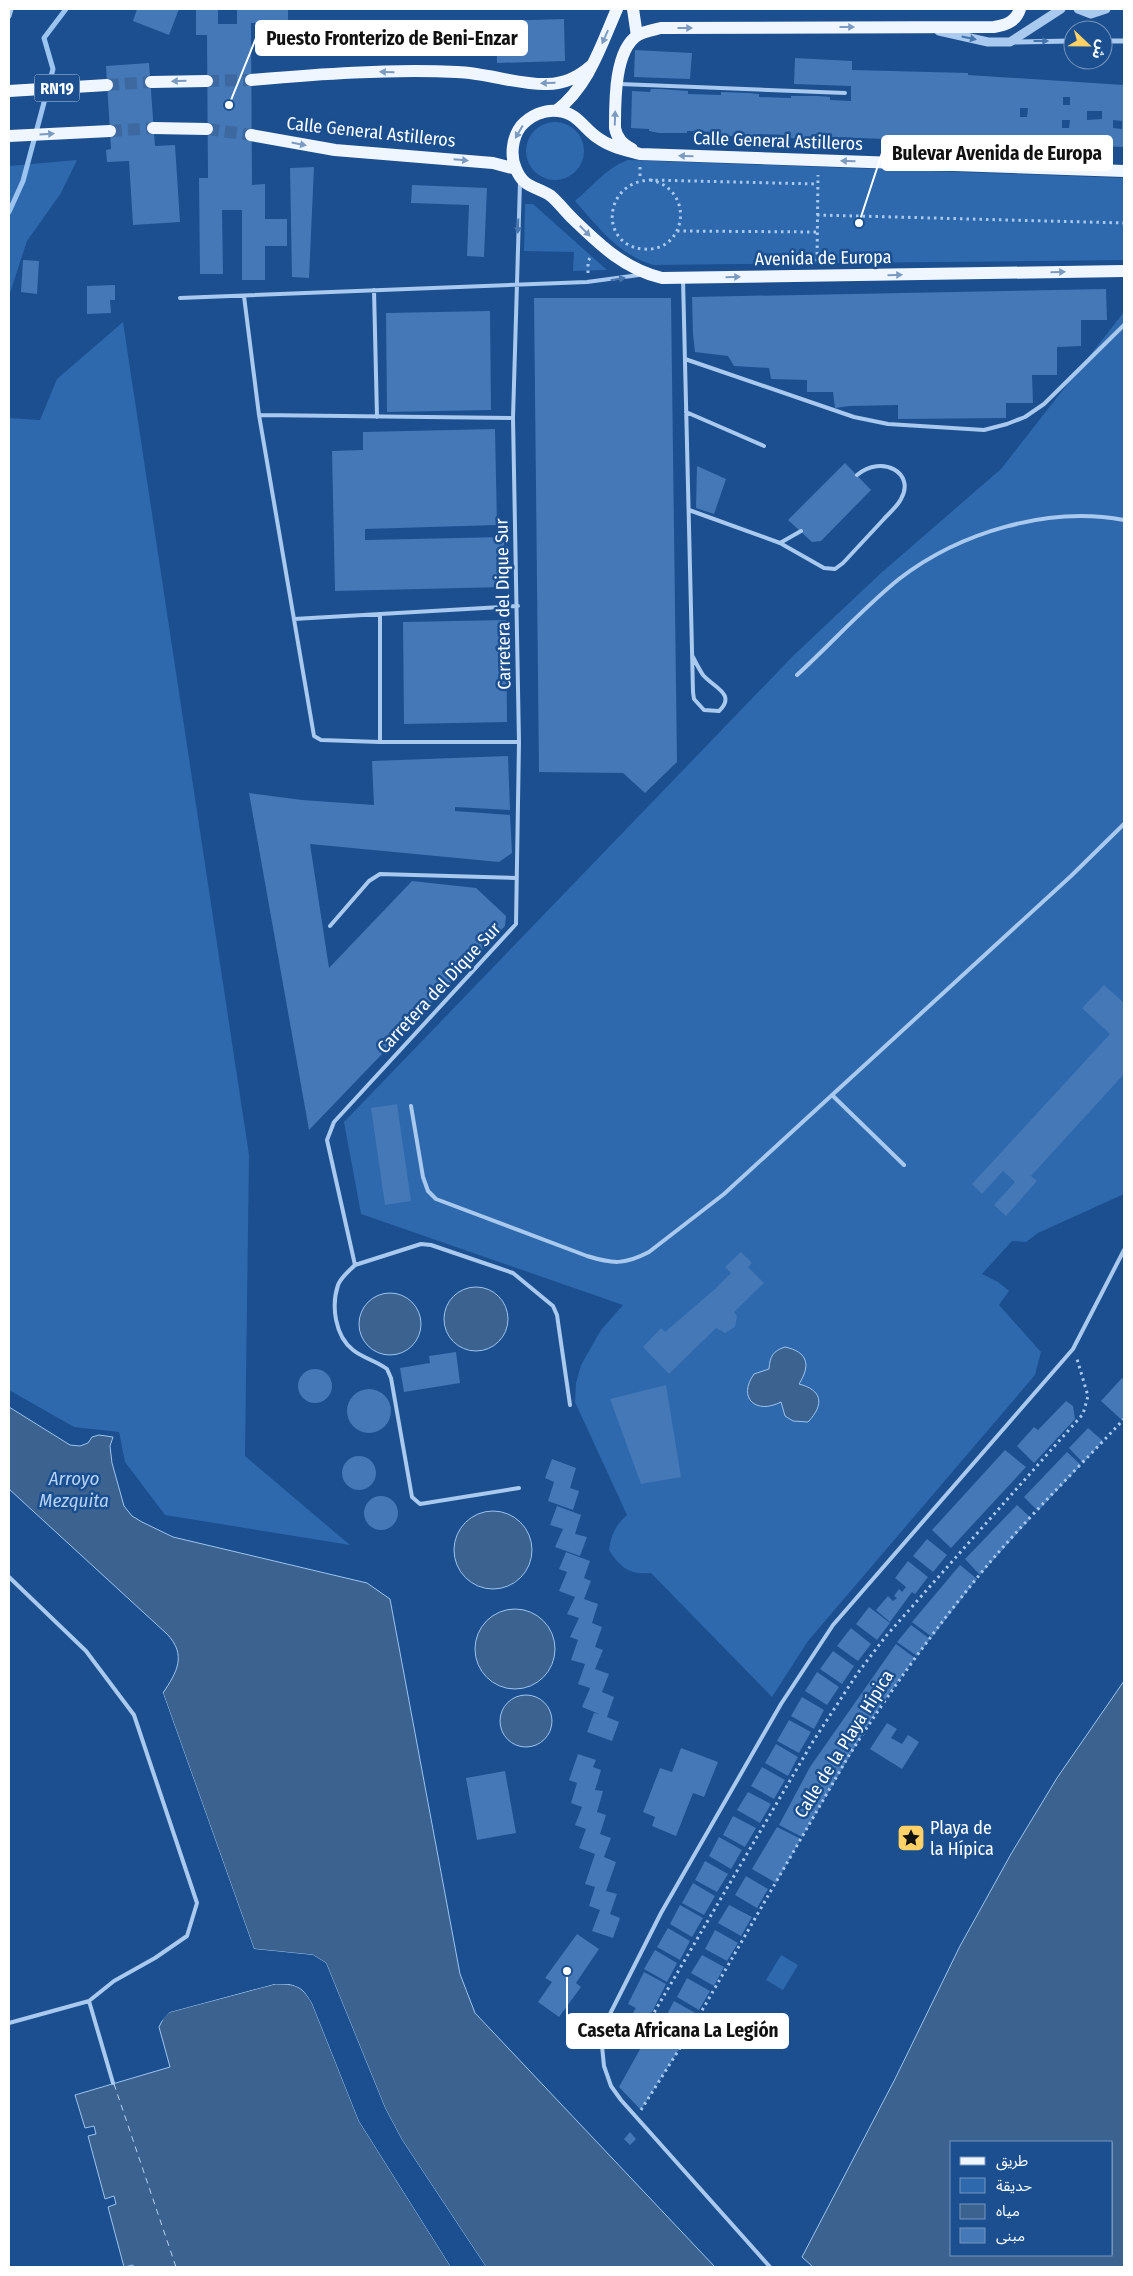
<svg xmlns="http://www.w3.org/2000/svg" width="1133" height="2276" viewBox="0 0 1133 2276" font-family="'Fira Sans Condensed','Noto Sans Arabic',sans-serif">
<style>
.green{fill:#2e69ad}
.water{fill:#3c6290;stroke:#9cc4f0;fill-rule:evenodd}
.pier{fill:#1b4f8f}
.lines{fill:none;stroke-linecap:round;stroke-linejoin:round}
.stream{stroke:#9cc4f0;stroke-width:5}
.ferry{stroke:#b5d3f5;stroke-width:1;stroke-dasharray:6 5;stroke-linecap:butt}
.building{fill:#4478b7;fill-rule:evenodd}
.primary-tunnel{stroke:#3d69a0;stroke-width:12;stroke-dasharray:12 6;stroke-linecap:butt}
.path{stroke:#a9c9ee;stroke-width:3;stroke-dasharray:2.5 4;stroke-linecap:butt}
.service{stroke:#a9c9ee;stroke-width:4}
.minor{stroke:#a9c9ee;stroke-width:5}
.tertiary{stroke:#a9c9ee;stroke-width:9}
.primary{stroke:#f0f6ff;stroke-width:12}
.oneway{fill:#7b9ac1}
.oneway2{fill:#4674ac}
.labels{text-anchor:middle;stroke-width:5;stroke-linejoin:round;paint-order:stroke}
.shield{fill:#1b4f8f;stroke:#bbcadd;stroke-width:1}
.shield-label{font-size:16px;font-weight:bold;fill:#fff}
.street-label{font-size:18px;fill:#fff;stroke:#1b4f8f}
.poi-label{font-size:18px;fill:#fff;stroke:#1b4f8f;text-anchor:start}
.water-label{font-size:19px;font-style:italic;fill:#b5d3f5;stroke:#1b4f8f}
.leader{fill:none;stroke:#fff;stroke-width:2}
.callout-dot{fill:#fff;stroke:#1b4f8f;stroke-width:2}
.callout{fill:#fff;stroke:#fff;stroke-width:2}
.callout-label{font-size:19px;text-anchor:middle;font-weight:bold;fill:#111}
</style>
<rect width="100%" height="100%" fill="#1b4f8f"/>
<path class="green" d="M526 151a29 29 0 1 1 58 0a29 29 0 1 1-58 0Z
M77 160 61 193 27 241 9 296V166Z
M628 160 1124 178V260L653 265C619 255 598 227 575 201 592 187 606 168 628 160Z
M525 204H533L607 270 573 271 574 252 524 251Z
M1124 312V1194L1038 1233 1026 1242 1012 1241 982 1274 998 1282 1009 1291 999 1305 1041 1352 1035 1375 808 1641 772 1697 651 1573C629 1575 620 1567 609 1550 611 1535 615 1526 627 1515L575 1402 576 1383 581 1365 601 1330 623 1305 361 1214 344 1122 793 656 881 573 1001 469Z
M123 322 249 1155 245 1456 350 1545 165 1515 125 1462 119 1432 74 1427 9 1390V418L40 420 57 379Z
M781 1955 798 1965 783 1990 766 1980Z"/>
<path class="water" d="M444 1319a32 32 0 1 1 64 0a32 32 0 1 1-64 0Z
M359 1324a31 31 0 1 1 62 0a31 31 0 1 1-62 0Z
M785 1347C808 1352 811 1365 799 1384 822 1390 825 1404 808 1422L793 1421 785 1416 781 1402C756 1415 737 1398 754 1374L769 1369C770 1356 773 1351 785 1347Z
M9 1407 70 1445 80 1446 88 1443 92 1437 99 1435 113 1437 110 1446 112 1463 124 1506 132 1516 142 1522 173 1537 367 1583 390 1599 460 1974 475 2013 715 2267H486L402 2140 385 2108 326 1963 313 1955 254 1949 163 1693C177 1672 187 1655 167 1634L9 1489Z
M454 1550a39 39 0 1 1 78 0a39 39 0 1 1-78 0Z
M475 1649a40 40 0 1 1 80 0a40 40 0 1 1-80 0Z
M1124 1681V2267H813L802 2257 895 2079 960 1946 1011 1854 1057 1778ZM952 2142H1112V2255H952Z
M500 1721a26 26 0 1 1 52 0a26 26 0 1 1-52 0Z
M275 1984C295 1984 301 1985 312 2003L359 2121 451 2267H134L133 2265 124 2267 108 2207 116 2204 114 2196 105 2199 88 2136 96 2134 94 2126 85 2128 75 2095 170 2067 159 2027 163 2019 170 2012Z"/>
<path class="pier" d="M161 1692 163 1693 254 1949 313 1955 326 1963 385 2108 402 2140 486 2267H483L400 2141 382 2109 324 1965 312 1957 252 1951Z
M291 1981 305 1988 314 2001 361 2120 453 2267H451L359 2121 312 2003 303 1989 291 1984H274L170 2012 156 2027 161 2017 169 2010 274 1982Z"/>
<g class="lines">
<path class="stream" d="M9 212 23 181 53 69 44 38 66 9"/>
<path class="ferry" d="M114 2084 176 2267"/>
</g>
<path class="building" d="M137 9H179L169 35 133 21Z
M196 9H218V24H237V9H288V23H251L252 185 265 184V219H287V246H265V280H242V210H222L223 274H200L199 178H208L207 35H196Z
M564 19 565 61 497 63 496 21Z
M635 50 692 53 690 79 634 77Z
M795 58 852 61V70L968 73V75L1124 85V147L828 137V140H817L789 138 790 135 757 134V136H729L719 135V132L687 131V133H659L649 131V129L631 128 632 91 650 92 651 89H661L688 91V94L721 95V92L749 93 759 94V97L791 98V96H819L830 97V100L851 101V86L794 84ZM1063 97H1070V105H1063ZM1020 108H1028L1027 117H1020ZM1087 111H1102V119L1087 120ZM1062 120H1070L1069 128H1062ZM1113 120 1122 121V129L1113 128Z
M149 63 155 146 175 145 180 222 133 225 129 161 107 162 106 150 111 149 106 66Z
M314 167 309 278 292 277 290 168Z
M412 185 487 188 484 257 467 256 469 205 411 203Z
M23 260 39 261 37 294 21 292Z
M115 285V300H110L111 313 87 314V286Z
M1106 289 1107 320H1081V346L1057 347V375H1032L1033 403H1006V418L898 419V405L849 406 835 408 833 392H807V380L771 379 769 368 734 366 728 356 695 352 693 334 692 297Z
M534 298H671L677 762 645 793 623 773 539 772Z
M490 311 491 410 387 412 386 313Z
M495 429 497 525 365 529V540L504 537 505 587 335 591 332 451 363 450V432Z
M845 463 871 490 821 541 812 542 788 520Z
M697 466 726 479 714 514 696 508Z
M506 620 507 722 404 724 403 622Z
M508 756 510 810 455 807V811L510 815 512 853 499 862 310 844 329 968 412 881 476 888 506 916 505 926 309 1130 249 793 302 800 374 805 372 761Z
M1104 985 1124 1003V1074L1031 1176 1037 1181 1006 1216 994 1205 1015 1182 1003 1171 982 1194 972 1184 1110 1034 1082 1008Z
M397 1104 411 1201 385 1205 371 1108Z
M741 1252 752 1263 748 1267 764 1283 734 1312 737 1316 735 1327 725 1333 716 1328 669 1374 643 1347 661 1328 665 1332 716 1288 731 1273 725 1267Z
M456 1352 460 1383 404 1392 400 1368 430 1363 429 1356Z
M298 1386a17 17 0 1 1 34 0a17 17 0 1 1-34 0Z
M1122 1378 1124 1380 1123 1421 1101 1401Z
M666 1385 681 1477 641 1484 610 1399Z
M347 1411a22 22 0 1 1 44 0a22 22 0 1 1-44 0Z
M1066 1401 1073 1406 1075 1419 1034 1463 1017 1446 1034 1427 1038 1430Z
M1088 1428 1103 1441 1083 1463 1069 1448Z
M1005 1450 1026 1467 951 1548 932 1530Z
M1067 1452 1081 1465 1038 1511 1024 1497Z
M342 1473a17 17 0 1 1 34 0a17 17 0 1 1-34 0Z
M552 1459 576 1468 570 1488 579 1491 573 1510 548 1501 554 1482 545 1478Z
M364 1513a17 17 0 1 1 34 0a17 17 0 1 1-34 0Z
M1017 1505 1031 1518 980 1575 965 1559Z
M557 1506 581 1515 575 1534 587 1537 580 1556 555 1547 563 1529 550 1525Z
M927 1539 947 1555 933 1572 913 1556Z
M566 1552 590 1561 584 1578 591 1581 584 1599 598 1604 592 1623 602 1627 595 1647 603 1650 595 1669 609 1674 602 1692 614 1697 607 1717 619 1722 612 1741 587 1732 594 1713 599 1714 582 1707 590 1688 578 1684 585 1664 571 1660 578 1640 570 1637 579 1618 567 1614 575 1597 559 1591 567 1572 559 1569Z
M908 1561 928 1577 915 1594 912 1592 890 1622 876 1610 888 1596 893 1601 897 1598 894 1596 899 1589 902 1592 906 1587 895 1578Z
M960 1565 977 1579 932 1637 912 1622Z
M869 1607 890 1623 877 1640 856 1624Z
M911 1625 930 1639 917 1656 897 1642Z
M851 1628 871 1644 858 1661 837 1646Z
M896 1644 915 1658 872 1718 802 1837 779 1825 810 1767Z
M833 1651 854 1666 842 1684 820 1669Z
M817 1672 839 1687 827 1705 805 1691Z
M802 1697 824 1710 814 1729 791 1716Z
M789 1720 811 1732 799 1753 777 1741Z
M887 1723 897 1729 891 1738 902 1744 908 1735 919 1742 902 1769 870 1749Z
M776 1744 798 1757 788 1776 765 1763Z
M681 1748 718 1762 704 1797 693 1793 676 1836 652 1826 655 1817 643 1812 660 1768 672 1772Z
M578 1754 596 1760 593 1767 601 1770 595 1790 603 1791 597 1812 606 1815 600 1834 611 1838 604 1857 616 1862 606 1891 617 1894 610 1914 620 1918 613 1938 592 1931 600 1910 589 1906 595 1887 585 1884 595 1854 579 1848 586 1829 575 1825 582 1807 571 1803 577 1783 569 1780Z
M762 1767 785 1780 774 1799 751 1786Z
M505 1771 516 1833 477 1840 466 1778Z
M748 1792 771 1804 760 1823 737 1810Z
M733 1816 756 1828 745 1847 723 1835Z
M777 1827 801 1839 776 1883 752 1869Z
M719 1837 742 1850 731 1869 709 1856Z
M705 1861 728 1874 717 1892 695 1880Z
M746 1876 768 1889 757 1908 735 1895Z
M693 1883 715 1896 704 1915 682 1903Z
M680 1905 703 1918 692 1937 670 1924Z
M729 1905 752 1917 741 1936 718 1923Z
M668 1928 690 1941 680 1960 657 1947Z
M715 1930 738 1943 727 1961 705 1949Z
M577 1934 599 1949 576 1983 581 1987 559 2017 538 2002 552 1982 545 1978Z
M655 1950 677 1963 667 1982 644 1969Z
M702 1955 724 1967 714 1986 691 1973Z
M644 1972 666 1984 652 2012 639 2018 633 2013 636 2008 628 2004Z
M687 1978 710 1991 699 2010 677 1997Z
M674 2001 697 2014 686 2033 664 2020Z
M659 2026 685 2040 641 2110 619 2087 644 2042Z
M630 2132 636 2139 630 2145 624 2139Z"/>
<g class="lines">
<path class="primary-tunnel" d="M207 81 251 80
M107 85 151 82
M207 129 251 135
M110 131 153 128"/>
<path class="path" d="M640 167V180
M650 180C696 189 687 253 643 249 599 245 603 182 650 180L817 184
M817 215 1124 223
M677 231 817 232
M817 261 818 175
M588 273V261L592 255
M619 2018C632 2024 640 2022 652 2016L812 1743 857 1674 886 1636 1083 1414 1088 1396 1077 1359
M641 2110 685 2040 848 1757C891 1689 939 1623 991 1561 1033 1512 1080 1466 1124 1419"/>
<path class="service" d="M620 84 845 93
M683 279 693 692 694 699 704 710 719 711C737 694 713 687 703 675 699 669 696 663 693 657
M374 290 377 417
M244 296 259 415 314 736 321 740 380 742H519
M180 298 587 282 639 275
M685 359 854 417 888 424 984 430 1007 424 1025 417 1044 404 1124 325
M686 412 764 446
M259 415 513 418
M689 510 780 543 824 568 835 569 843 563C857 548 870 534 883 520 889 513 897 507 901 499 916 473 882 454 857 475
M780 543 801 531
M380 614V742
M294 619 518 606
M797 675C831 644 863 608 899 579 960 532 1048 506 1124 520
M330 926 369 881 380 874 516 878
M833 1096 904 1165
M411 1106 423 1177 428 1191 436 1199 587 1256C613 1264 624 1265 649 1252L724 1194 1071 876 1124 824
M355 1265 421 1244 431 1245 513 1273 553 1306 557 1315 570 1405
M519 1488 420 1504 412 1497 391 1378 387 1369C376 1361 363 1358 353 1350 335 1336 331 1306 338 1285 341 1277 349 1271 355 1265L327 1140 334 1122 516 924 519 742 513 418 520 182
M9 1577 86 1651 134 1715 197 1903 187 1936 155 1958 114 1981 89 2001 9 2023
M89 2001 113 2083
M770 2267 621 2100 611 2086 604 2066 602 2046 605 2025 611 2012 661 1913 781 1704 833 1625 1073 1349 1124 1250"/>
<path class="minor" d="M9 16 11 9
M1103 41H1124
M1013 42 1073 41"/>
<path class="tertiary" d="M1078 9 1091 14 1106 9
M939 31 988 42H1010L1061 9"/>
<path class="primary" d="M633 9 637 36
M251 80C320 74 388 69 457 72 487 73 519 85 547 84 564 84 580 76 592 65
M151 82 207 81
M9 91 107 85
M556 111C589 86 601 45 617 9
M153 128 207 129
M251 135 335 150 493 163 516 169
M9 136 110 131
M632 149C623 144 617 139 615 128 615 103 614 50 638 35 645 31 653 30 661 28L994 27C1007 25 1016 21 1020 9
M1124 171 640 154C626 150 610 147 598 138 583 128 578 113 558 111 544 109 530 116 521 126 512 138 510 156 516 169 524 189 537 186 551 196 558 202 565 211 572 218 599 244 624 269 662 278L1124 271"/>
</g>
<defs><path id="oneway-solid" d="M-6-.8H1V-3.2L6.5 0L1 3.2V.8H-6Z" transform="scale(1.25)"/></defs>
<g class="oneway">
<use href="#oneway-solid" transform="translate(847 27)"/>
<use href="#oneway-solid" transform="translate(685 28)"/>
<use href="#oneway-solid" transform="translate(605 37) rotate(114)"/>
<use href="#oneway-solid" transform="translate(387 72) rotate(-179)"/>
<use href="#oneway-solid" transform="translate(179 81) rotate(179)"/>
<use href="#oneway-solid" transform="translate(548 83) rotate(179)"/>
<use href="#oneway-solid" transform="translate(615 118) rotate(-88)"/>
<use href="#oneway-solid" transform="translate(519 132) rotate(120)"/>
<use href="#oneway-solid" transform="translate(47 134) rotate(-3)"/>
<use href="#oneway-solid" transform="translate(299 144) rotate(11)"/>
<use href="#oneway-solid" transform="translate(686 156) rotate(-178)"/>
<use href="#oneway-solid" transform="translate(461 160) rotate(5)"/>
<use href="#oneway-solid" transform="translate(848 161) rotate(-178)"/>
<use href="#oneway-solid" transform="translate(585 231) rotate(45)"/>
<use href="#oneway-solid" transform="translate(1058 272) rotate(-1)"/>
<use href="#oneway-solid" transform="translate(895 275) rotate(-1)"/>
<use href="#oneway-solid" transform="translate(733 277) rotate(-1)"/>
</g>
<g class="oneway2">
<use href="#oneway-solid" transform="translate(969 38) rotate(12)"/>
<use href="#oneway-solid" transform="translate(1041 41)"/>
<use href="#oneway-solid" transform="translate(518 226) rotate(92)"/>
<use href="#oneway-solid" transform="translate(618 279) rotate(-9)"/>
</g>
<defs>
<symbol id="sight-square" viewBox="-11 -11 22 22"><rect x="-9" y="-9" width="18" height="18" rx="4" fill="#ffd166" stroke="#1b4f8f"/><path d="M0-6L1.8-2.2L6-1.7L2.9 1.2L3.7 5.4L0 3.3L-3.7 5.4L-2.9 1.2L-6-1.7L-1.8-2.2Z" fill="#111"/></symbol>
</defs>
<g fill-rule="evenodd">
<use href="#sight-square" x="895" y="1822" width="32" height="32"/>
</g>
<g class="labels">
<rect class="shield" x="34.5" y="74.5" width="45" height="27" rx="4"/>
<g class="shield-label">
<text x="57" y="94">RN19</text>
</g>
<g class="street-label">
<text transform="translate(371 132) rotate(6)" y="6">Calle General Astilleros</text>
<text transform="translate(778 141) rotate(2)" y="6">Calle General Astilleros</text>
<text transform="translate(823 258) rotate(-1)" y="6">Avenida de Europa</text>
<text transform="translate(503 604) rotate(-91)" y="6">Carretera del Dique Sur</text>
<text transform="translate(439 988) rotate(-47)" y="6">Carretera del Dique Sur</text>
<text transform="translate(844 1744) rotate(-58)" y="6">Calle de la Playa Hípica</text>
</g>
<g class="poi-label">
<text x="930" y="1834">Playa de<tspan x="930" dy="21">la Hípica</tspan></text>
</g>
<g class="water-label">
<text x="74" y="1485">Arroyo<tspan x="74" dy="22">Mezquita</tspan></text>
</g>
</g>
<path class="leader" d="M229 105L256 38M859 223L882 153M567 1971L567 2031"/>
<g class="callout-dot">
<circle cx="229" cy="105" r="5"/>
<circle cx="859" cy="223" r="5"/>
<circle cx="567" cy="1971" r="5"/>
</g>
<g class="callout">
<rect x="256" y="21" width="271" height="34" rx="5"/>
<rect x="882" y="136" width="230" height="34" rx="5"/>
<rect x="567" y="2014" width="221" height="34" rx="5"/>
</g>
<g class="callout-label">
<text x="392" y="45">Puesto Fronterizo de Beni-Enzar</text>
<text x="997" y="160">Bulevar Avenida de Europa</text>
<text x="678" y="2037">Caseta Africana La Legión</text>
</g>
<rect width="1133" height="2276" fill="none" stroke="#ffffff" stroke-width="20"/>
<rect x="950" y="2141" width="162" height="115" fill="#1b4f8f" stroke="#7695bc"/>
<rect x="960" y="2157" width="25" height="8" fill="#f0f6ff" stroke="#7695bc"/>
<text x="996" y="2166" font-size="15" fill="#ffffff">طريق</text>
<rect x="960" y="2178" width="25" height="15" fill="#2e69ad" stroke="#7695bc"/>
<text x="996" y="2191" font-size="15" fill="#ffffff">حديقة</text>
<rect x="960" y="2204" width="25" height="15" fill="#3c6290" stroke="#7695bc"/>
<text x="996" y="2216" font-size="15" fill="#ffffff">مياه</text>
<rect x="960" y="2228" width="25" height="15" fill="#4478b7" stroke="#7695bc"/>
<text x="996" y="2241" font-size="15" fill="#ffffff">مبنى</text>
<g transform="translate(1088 45) rotate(112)"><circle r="24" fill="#1b4f8f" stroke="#7695bc"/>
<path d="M0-4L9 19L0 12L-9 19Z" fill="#ffd166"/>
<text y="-8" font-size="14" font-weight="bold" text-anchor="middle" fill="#ffffff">ش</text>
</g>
</svg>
